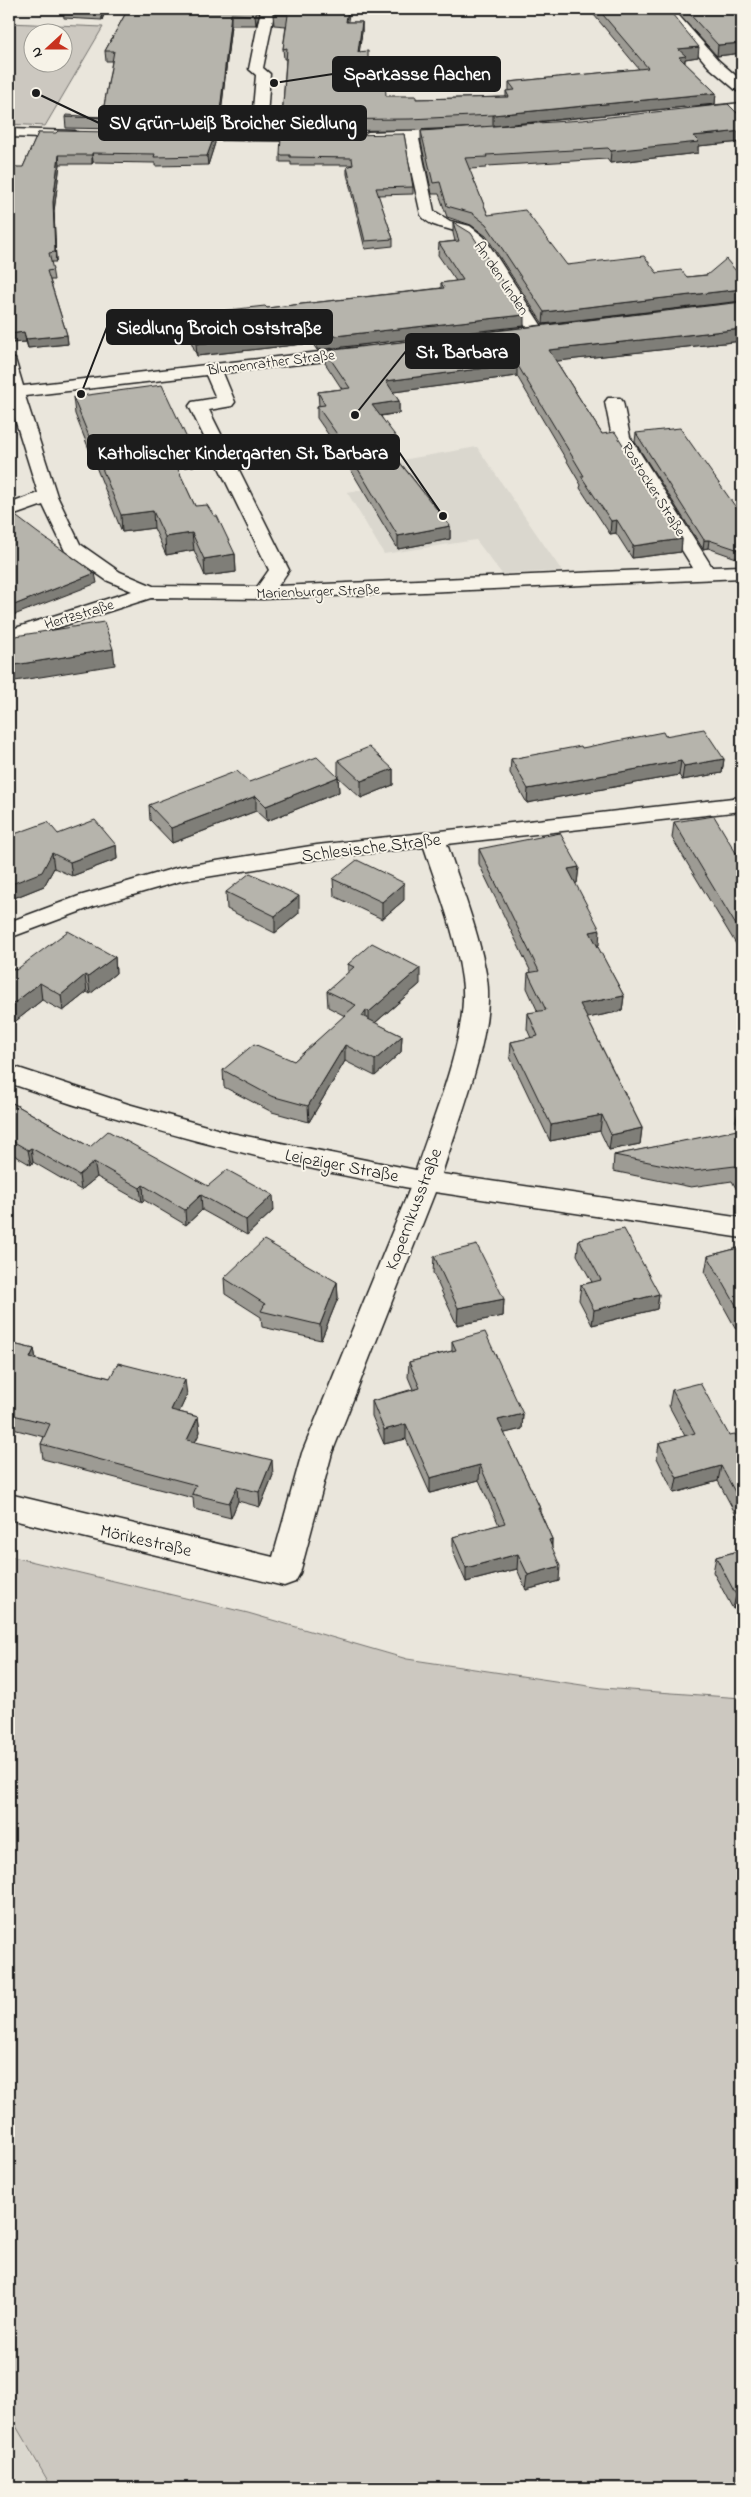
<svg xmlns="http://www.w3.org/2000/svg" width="751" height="2497" viewBox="0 0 751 2497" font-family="'Indie Flower',sans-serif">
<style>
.built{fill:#dad7ce}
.green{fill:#ccc8c0;stroke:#74726e;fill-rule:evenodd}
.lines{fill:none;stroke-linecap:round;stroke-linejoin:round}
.minor-casing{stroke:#1c1c1c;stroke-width:3}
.minor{fill:#f7f3e8;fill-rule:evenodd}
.wall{fill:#9d9b94;stroke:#1c1c1c}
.shaded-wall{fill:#7f7e78;stroke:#1c1c1c}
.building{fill:#b6b4ac;stroke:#1c1c1c}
.labels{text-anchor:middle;stroke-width:4;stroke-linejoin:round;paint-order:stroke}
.far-street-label{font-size:15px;fill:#1c1c1c;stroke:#f7f3e8}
.street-label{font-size:18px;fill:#1c1c1c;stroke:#f7f3e8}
.leader{fill:none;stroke:#1c1c1c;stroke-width:2}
.callout-dot{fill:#1c1c1c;stroke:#f7f3e8;stroke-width:2}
.callout{fill:#1c1c1c;stroke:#1c1c1c;stroke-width:2}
.callout-label{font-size:19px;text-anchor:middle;font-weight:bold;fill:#fff}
</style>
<rect width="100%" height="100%" fill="#eae6dc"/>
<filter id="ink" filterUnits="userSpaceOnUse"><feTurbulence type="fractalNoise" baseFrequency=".02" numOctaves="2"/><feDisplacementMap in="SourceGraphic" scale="10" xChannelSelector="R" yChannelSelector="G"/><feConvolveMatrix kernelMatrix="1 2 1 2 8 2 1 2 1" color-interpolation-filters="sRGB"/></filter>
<g filter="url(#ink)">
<path class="built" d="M477 447 562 571 502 574 476 540 384 554 347 492 410 482 396 461Z
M9 2414 34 2460 52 2488H9Z"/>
<path class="green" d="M9 23 103 27 45 126 9 124ZM32 32H62V62H32Z
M9 1556 248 1613 407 1659 602 1688 742 1698V2488H52L9 2414Z"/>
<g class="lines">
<defs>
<path id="minor" d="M261 9H275L263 68 270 74 266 132 317 133 324 137 317 141 173 139 171 136 178 132H251L256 75 249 69Z
M660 9H673L719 61 742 81V92L737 91 709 67Z
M742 103V111L694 116 687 112 694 108Z
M9 129 75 131 82 135 75 139 9 137Z
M460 129 467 133 465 136 419 139 434 211 450 221 470 226 484 237 545 331 543 335H531L472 243C468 240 464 236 459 233 446 226 431 229 421 215L404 139 368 140 361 136 368 132Z
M363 347 369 348 372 352 369 356 223 373 235 402 232 406 209 410 289 570 278 586 693 568 612 437 605 402 608 398H620L623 402 630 437 712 567 742 566V578L263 599 151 598 9 643V630L132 591 106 580 65 551 43 505 9 517V504L38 493 9 400V358L15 359 23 386ZM206 375 216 398 192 402 189 406 269 570 257 587 153 586 120 572 80 544 57 496 25 396Z
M742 797V811L447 844C461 887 480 935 487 979 495 1033 458 1121 442 1174L742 1218V1238L435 1192 332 1453 300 1573 295 1582 284 1586 9 1519V1494L273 1557 302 1453 410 1188C273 1164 140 1129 9 1083V1065L128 1104 231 1133 416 1170C433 1118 470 1031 462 979 456 934 438 890 424 847L317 859 181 881 95 906 9 938V922L79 896 179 867 317 845Z"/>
</defs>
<use href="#minor" class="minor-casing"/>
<use href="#minor" class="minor"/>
</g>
<path class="wall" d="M63 9H106L102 20 64 18Z
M128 9H261L256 25H231L219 131 66 128 65 117H102L112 61H106L105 51Z
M274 9 347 22H362V32L359 52 368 60 386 96 416 99 506 97V91H509V82L639 69 589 9H668L698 57 685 59V63L716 93 715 104 498 126 742 118V142L698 146V153L610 163 607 159 487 166 486 168 469 169 488 215 567 265 657 273 687 277 742 271V341L556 361 602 434 682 539 681 552 632 558 616 533 610 534 580 488 581 485 517 376 393 392 399 401V413L381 416 397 450 391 451 450 526V539L398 549 339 450 317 418V406H319L318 392 342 389 325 363V351L742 301 543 324 486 236 471 225 447 217 439 194H432L421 142V131L484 127 410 130 282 131V120L286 59H284L283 49 286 26 274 25 273 15Z
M674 9H742V53L717 56Z
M38 133 215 143 208 165 155 166V163L93 162 92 164H60L54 211 56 262H51L54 280H50L67 335 68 344 28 348 26 342 9 343 23 167Z
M404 134 413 187V194L378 195 393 239V246L365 249 347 174V167L352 165H291V162H280V155Z
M453 222 524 326 317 350 312 343 197 356 185 327 184 315 267 308 441 288V283L456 281 438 255 439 243 455 241 453 233Z
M73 397 192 449 194 466 177 468 195 506 235 554 236 572 205 576 194 550 166 555 154 528 122 532 75 414Z
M636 433 742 516V560L708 548 703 549 635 442Z
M665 736 724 759 722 773 682 780 679 775 527 803 510 773 511 759Z
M338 760 393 769V785L361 798 338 777 339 792 267 821 256 811 172 843 150 820 149 805 249 782 338 777Z
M674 822 742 856V954L672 838Z
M58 834 116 845 117 859 72 876 54 868 44 886 9 900Z
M479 849 579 867 577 883H575L599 945 597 946 624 996 622 1011 587 1018 642 1128 640 1144 609 1150 600 1131 550 1141 510 1057 511 1042 531 1038 527 1029 528 1013 538 1012 527 988 528 973 531 972 479 864Z
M333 879 404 900 382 919 334 896Z
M226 892 299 913 275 933 227 909Z
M115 957 116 973 90 994 87 992 63 1011 42 1000 12 1024 9 1022V967L16 970Z
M348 964 420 984 375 1023 402 1036 401 1052 375 1076 345 1061 309 1122 272 1112 224 1087 223 1070 294 1061 345 1016 328 1007 327 991 348 973Z
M9 1101 90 1147 208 1186 274 1210 247 1235 202 1210 186 1225 144 1200 142 1202 97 1177 81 1190 33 1162 31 1165 9 1152Z
M742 1104V1191L738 1192 732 1181 691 1187 613 1171 614 1155 741 1130 736 1121 739 1106Z
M579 1239 659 1294 657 1309 592 1325 579 1300 581 1285 592 1282 577 1255Z
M742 1247V1327L736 1329 705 1273 708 1256Z
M434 1256 504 1299 503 1316 457 1325 433 1273Z
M224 1278 337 1282 338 1298 321 1340 262 1327 261 1317 225 1294Z
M452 1341 523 1414 522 1429 504 1433 540 1508V1512L552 1539V1547L559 1581 526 1590 517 1569 466 1582 453 1552V1537L499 1525 479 1480 430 1493 406 1439 384 1444 372 1416V1401L413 1389 408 1377 409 1362 452 1351Z
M9 1343 34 1349 36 1359 110 1378 187 1395 179 1412 198 1417 200 1432 195 1442 273 1475 260 1507 238 1501 231 1518 194 1509 193 1498 43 1459 41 1444 44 1437 9 1428Z
M672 1390 729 1435 742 1446V1526L718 1481 674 1493 657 1458 659 1443 685 1436 669 1406Z
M742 1550V1606L733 1609 713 1572 716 1557Z"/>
<path class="shaded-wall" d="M102 9H106L102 20 101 11Z
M257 9H261L256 25 255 15Z
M348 9H350L346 32V22Z
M231 14V25L219 131V120Z
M362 22V32L358 62V52Z
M742 43V53L717 56 718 45Z
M699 47 698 57 685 59 684 67H678V49Z
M716 93 715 104 493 126V115Z
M742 131V142L698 146V153L610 163 611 151 693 136Z
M215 134V143L208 165 207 156Z
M92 153 93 162 92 164Z
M59 155 60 164 54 211 56 262 53 202Z
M742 289V301L543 324 544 312Z
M524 315V326L317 350V338Z
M742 329V341L549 362V350Z
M312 331V343L197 356 196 344Z
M24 332 26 342 9 343V334Z
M67 335 68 344 28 348 26 339Z
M517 364V376L386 393V381Z
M399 401V413L372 417V405Z
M397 438V450L382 452V440Z
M192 449 194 466 171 469 170 452Z
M153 511 154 528 122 532 121 515Z
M617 520 616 533 610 534 611 521Z
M450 526V539L398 549V536Z
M192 533 194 550 166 555 165 537Z
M682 539 681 552 632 558 633 546Z
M704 540H709L708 548 703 549Z
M235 554 236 572 205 576 204 559Z
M95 573 97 583 9 617V607Z
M113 649 115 665 9 682V666Z
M724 759 722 773 682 780 684 766Z
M681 761 679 775 527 803 528 789Z
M393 769V785L361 798V781Z
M338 777 339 792 267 821 266 806Z
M256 796V811L172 843 171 828Z
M116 845 117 859 72 876 70 862Z
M52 853 54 868 44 886 9 900V885Z
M579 867 577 883 567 885 568 869Z
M404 883V900L382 919V902Z
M299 896V913L275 933V916Z
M600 930 599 945 588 947 590 932Z
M115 957 116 973 90 994 88 977Z
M420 968V984L369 1028V1012Z
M85 975 87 992 63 1011 61 995Z
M40 983 42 1000 12 1024 9 1007Z
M624 996 622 1011 578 1020 580 1004Z
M366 1010V1026L362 1016Z
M402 1036 401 1052 375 1076V1060Z
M345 1045V1061L309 1122 308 1106Z
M602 1115 600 1131 550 1141 551 1125Z
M642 1128 640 1144 609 1150 611 1135Z
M31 1148 33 1162 31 1165 28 1150Z
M94 1162 97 1177 81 1190 79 1175Z
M741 1176H742V1191L738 1192Z
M143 1185 144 1200 142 1202 140 1188Z
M201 1195 202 1210 186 1225 185 1210Z
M273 1195 274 1210 247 1235 246 1220Z
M337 1282 338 1298 321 1340 320 1325Z
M659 1294 657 1309 592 1325 594 1310Z
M504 1299 503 1316 457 1325 458 1308Z
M742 1311V1327L736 1329 740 1312Z
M34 1349 37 1364 30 1358Z
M185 1380 187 1395 173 1425 171 1410Z
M523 1414 522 1429 497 1435 498 1420Z
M198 1417 200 1432 189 1455 187 1440Z
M406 1424V1439L384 1444V1430Z
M272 1460 273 1475 260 1507 259 1492Z
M480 1465 479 1480 430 1493V1478Z
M721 1466 718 1481 674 1493 677 1478Z
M237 1487 238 1501 231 1518 229 1503Z
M552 1539 551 1554 549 1540Z
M518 1554 517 1569 466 1582V1568Z
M560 1566 559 1581 526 1590 528 1575Z
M742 1593V1606L733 1609 736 1595Z"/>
<path class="building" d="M63 9H102L101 11Z
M128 9H257L255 15 231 14 219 120 65 117 66 115 102 117 114 51H105Z
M274 9H348L346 22H362L358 52 368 51V60H378V63H384L386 96H416V99L509 97 506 91 515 90 509 82 648 68 598 9H668L699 47 678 49 686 56 679 57 716 93 493 115 410 119 282 120 287 48 283 49 288 15H273Z
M685 9H742V43L718 45Z
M728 104 742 118V131L693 136 699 142 611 151 608 148 486 155 487 157 465 158 488 215 525 210 567 265 644 256 657 273 681 270 687 277 707 275 726 259 736 271H742V289L544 312 486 224 472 213 447 206 440 182 433 183 421 131 582 120Z
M58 131 215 134 207 156 154 157 155 154 92 153V155H59L53 202 55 252 49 253 53 270 47 271 67 335 26 339 24 332 9 334V167H23L38 133H56Z
M404 134 413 187 376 188 393 239 365 241 347 167 353 165 352 158 290 157V155H280L281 136Z
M453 222 471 233 524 315 317 338 312 331 196 344 184 315 265 306 267 308 444 288 441 283 463 280 439 243 459 241Z
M742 302V329L549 350 602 434 615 432 682 539 633 546 617 520 611 521 581 476H584L517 364 386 381 399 401 372 405 397 438 382 440 450 526 398 536 339 437 317 406 325 405 318 392 350 388 325 351Z
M162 385 192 449 170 452 195 506 207 505 214 516H217L235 554 204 559 192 533 165 537 153 511 121 515 73 397Z
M680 428 742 516V551L709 540H704L636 433Z
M9 511 38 533 95 573 9 607Z
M104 622 113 649 9 666V637Z
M704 729 724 759 684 766 681 761 528 789 511 759 581 746 582 748 663 732 665 736Z
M369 747 393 769 361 781 338 760Z
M317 757 338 777 266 806 256 796 171 828 149 805 237 771 249 782Z
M714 816 736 853 740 852 742 856V935L674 822Z
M95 820 116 845 70 862 52 853 42 872 9 885V836L48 822 58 834Z
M560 833 579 867 568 869 600 930 590 932 624 996 580 1004 642 1128 611 1135 602 1115 551 1125 511 1042 538 1036 528 1013 546 1010 528 973 539 971 479 849Z
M357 860 404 883 382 902 333 879Z
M250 873 299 896 275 916 226 892Z
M68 931 115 957 88 977 85 975 61 995 40 983 9 1007V967L16 970Z
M372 943 420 968 369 1012 366 1010 362 1016 402 1036 375 1060 345 1045 308 1106 271 1096 223 1070 254 1044 294 1061 356 1005 327 991 354 967 348 964Z
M9 1101 90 1147 108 1131 208 1186 227 1170 273 1195 246 1220 201 1195 185 1210 143 1185 140 1188 94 1162 79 1175 31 1148 28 1150 9 1139Z
M742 1104V1111L739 1106Z
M742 1129V1176H741L735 1166 694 1171 614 1155Z
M624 1229 659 1294 594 1310 581 1285 601 1280 579 1239Z
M264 1240 337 1282 320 1325 261 1311 265 1304 224 1278Z
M477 1245 504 1299 458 1308 434 1256Z
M742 1247V1311L740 1312 708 1256Z
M485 1332 523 1414 498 1420 540 1508H538L552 1539 549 1540 560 1566 528 1575 518 1554 466 1568 453 1537 505 1523 480 1465 430 1478 406 1424 384 1430 372 1401 420 1388 409 1362 456 1350 452 1341Z
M9 1343 34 1349 30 1358 110 1378 118 1363 185 1380 171 1410 198 1417 187 1440 272 1460 259 1492 237 1487 229 1503 192 1494 196 1485 41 1444 50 1424 9 1414Z
M700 1383 729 1435 735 1434 742 1446V1505L721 1466 677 1478 659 1443 695 1433 672 1390Z
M742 1550V1593L736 1595 716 1557Z"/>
</g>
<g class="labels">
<g class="far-street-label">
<text transform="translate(502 278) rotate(56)" y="5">An den Linden</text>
<text transform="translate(271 362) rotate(-7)" y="5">Blumenrather Straße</text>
<text transform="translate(654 489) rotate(58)" y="5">Rostocker Straße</text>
<text transform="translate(318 591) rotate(-2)" y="5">Marienburger Straße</text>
<text transform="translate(79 614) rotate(-17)" y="5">Hertzstraße</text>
</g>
<g class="street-label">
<text transform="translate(371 847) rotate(-7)" y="6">Schlesische Straße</text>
<text transform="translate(342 1165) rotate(11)" y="6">Leipziger Straße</text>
<text transform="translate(413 1209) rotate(-69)" y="6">Kopernikusstraße</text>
<text transform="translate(146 1540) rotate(13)" y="6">Mörikestraße</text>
</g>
</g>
<path class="leader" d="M274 83L333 74M36 93L99 123M81 394L107 327M355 415L406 351M443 516L399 452"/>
<g class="callout-dot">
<circle cx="274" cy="83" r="5"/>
<circle cx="36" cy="93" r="5"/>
<circle cx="81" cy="394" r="5"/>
<circle cx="355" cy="415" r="5"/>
<circle cx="443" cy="516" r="5"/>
</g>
<g class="callout">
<rect x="333" y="57" width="167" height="34" rx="5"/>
<rect x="99" y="106" width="267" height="34" rx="5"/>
<rect x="107" y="310" width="225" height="34" rx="5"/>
<rect x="406" y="334" width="113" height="34" rx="5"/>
<rect x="88" y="435" width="311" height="34" rx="5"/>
</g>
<g class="callout-label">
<text x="417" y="80">Sparkasse Aachen</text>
<text x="233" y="129">SV Grün-Weiß Broicher Siedlung</text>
<text x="219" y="334">Siedlung Broich Oststraße</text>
<text x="462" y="358">St. Barbara</text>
<text x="243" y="459">Katholischer Kindergarten St. Barbara</text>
</g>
<rect width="751" height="2497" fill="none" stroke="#f7f3e8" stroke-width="30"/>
<rect x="15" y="15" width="721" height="2467" fill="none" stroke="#1c1c1c" stroke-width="2" filter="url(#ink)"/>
<g transform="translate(48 48) rotate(249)"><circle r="24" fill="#f7f3e8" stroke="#9f9d96"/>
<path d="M0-4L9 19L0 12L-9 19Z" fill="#c8321e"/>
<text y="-8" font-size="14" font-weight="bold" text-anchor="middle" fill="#1c1c1c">N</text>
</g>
</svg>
